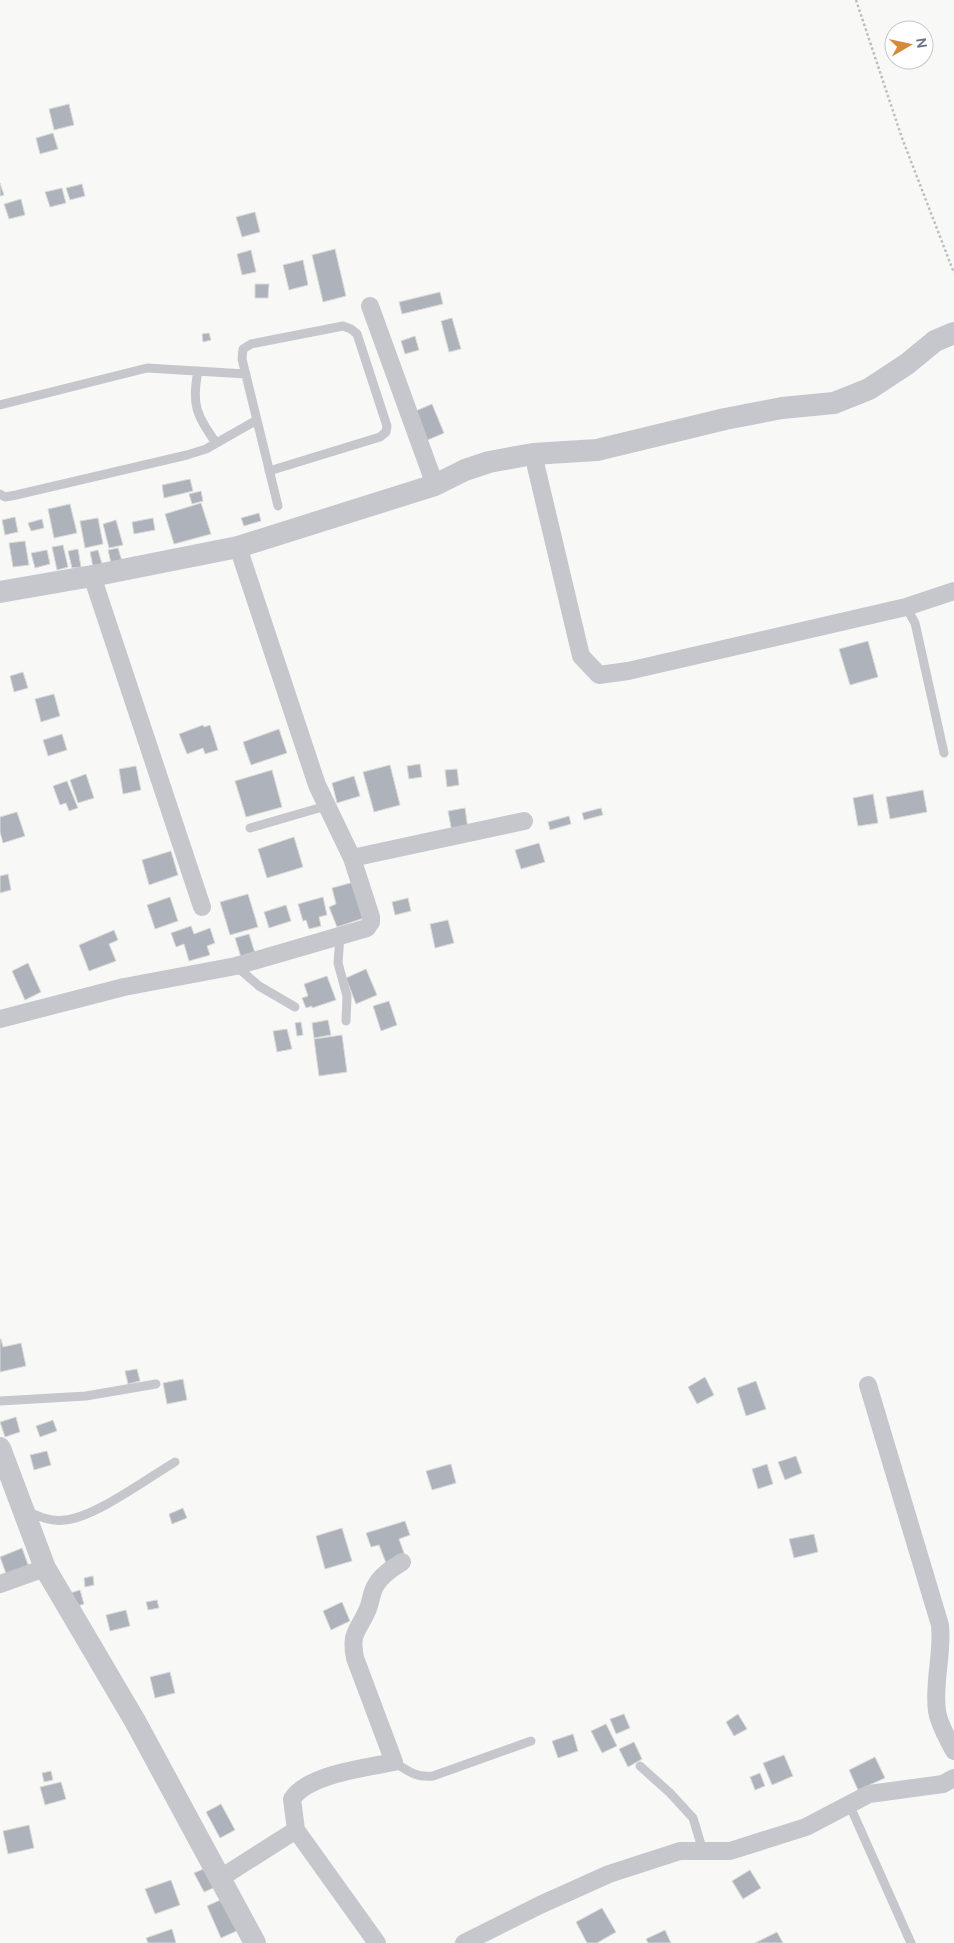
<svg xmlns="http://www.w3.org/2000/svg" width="954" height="1943" viewBox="0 0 954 1943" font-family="'DM Sans',sans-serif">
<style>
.building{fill:#aeb2ba;stroke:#dadbd9}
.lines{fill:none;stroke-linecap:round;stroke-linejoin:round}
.path{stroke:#bdbec2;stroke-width:2.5;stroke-dasharray:2.5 2.5;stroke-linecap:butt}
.service{stroke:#c5c7cc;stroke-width:9}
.minor{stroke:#c5c7cc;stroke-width:18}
.tertiary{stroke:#c5c7cc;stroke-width:22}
</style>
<rect width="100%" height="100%" fill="#f8f9f7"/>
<path class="building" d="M69 104 74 125 54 130 49 109Z
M53 133 58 149 40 154 36 138Z
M0 183 4 195 0 196Z
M82 184 85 196 70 200 66 188Z
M62 188 66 203 50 207 45 192Z
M21 199 25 215 9 219 4 204Z
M255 212 260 232 242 237 236 217Z
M335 249 346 296 323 302 312 255Z
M251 250 256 272 242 275 237 254Z
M303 260 308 285 289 290 283 265Z
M255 284H269L268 298H255Z
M440 292 443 304 402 314 399 302Z
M452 318 461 349 449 352 441 321Z
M209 333 211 340 203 342 202 334Z
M415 336 419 350 405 354 401 341Z
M432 404 444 433 423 442 411 413Z
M190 479 193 491 164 498 162 485Z
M201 491 203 501 192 504 189 494Z
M201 503 211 534 174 544 165 514Z
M70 504 77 533 54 538 48 509Z
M259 513 261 521 244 526 241 518Z
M15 517 18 532 5 535 2 520Z
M98 518 103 544 85 548 80 521Z
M153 518 155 530 134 534 132 522Z
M42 519 44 528 31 531 28 523Z
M116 520 123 545 109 548 103 524Z
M25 541 29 565 13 567 9 543Z
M63 545 68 567 57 570 52 547Z
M118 548 122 561 111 563 108 550Z
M78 549 81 567 72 568 68 551Z
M47 550 50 564 35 568 31 553Z
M98 550 102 564 93 567 90 552Z
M868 641 878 677 850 685 839 649Z
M23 672 28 688 14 692 10 676Z
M54 694 60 716 41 722 35 699Z
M203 725 204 727 210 725 218 750 205 754 203 748 187 754 179 734Z
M279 729 287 753 251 765 243 742Z
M62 734 67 750 48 756 43 740Z
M420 764 422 777 409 779 407 766Z
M390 765 400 805 374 812 363 772Z
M136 766 141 790 123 794 119 769Z
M457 769 459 785 447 787 445 770Z
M272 770 282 807 246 817 235 781Z
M86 774 94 798 78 803 70 780Z
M354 776 360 796 337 803 332 783Z
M67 781 78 808 69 811 66 803 60 805 53 786Z
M923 790 927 812 890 819 886 797Z
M873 794 878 823 858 826 853 798Z
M465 808 468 829 452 832 448 811Z
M601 808 603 815 584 820 582 813Z
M17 812 25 836 3 843 0 832V817Z
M569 816 571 824 550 830 548 822Z
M294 837 303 867 267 878 258 849Z
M539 843 545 862 521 869 515 850Z
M171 851 178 875 149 885 142 860Z
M8 874 11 890 0 893V876Z
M354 882 364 918 337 927 329 907 336 904 332 888Z
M248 894 258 927 230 935 220 902Z
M170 897 178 921 155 929 147 905Z
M323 897 327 915 319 917 321 926 309 929 306 920 303 921 298 904Z
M408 898 411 911 395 915 392 902Z
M286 905 291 921 269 928 264 912Z
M448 920 454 943 435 948 430 924Z
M191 926 194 934 210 928 215 943 207 946 210 955 189 961 184 944 176 947 171 933Z
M114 930 118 940 109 944 116 961 89 971 79 945Z
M249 934 255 953 241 957 235 938Z
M28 963 41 992 25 1000 12 971Z
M366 969 377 995 356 1004 346 978Z
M327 976 336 1000 312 1008V1006L306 1008 302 998 308 996 304 984Z
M389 1001 397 1025 381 1031 373 1006Z
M328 1020 331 1035 314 1038 312 1023Z
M301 1022 303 1035 297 1036 295 1023Z
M287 1029 292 1049 277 1052 273 1031Z
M342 1035 347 1072 319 1076 314 1039Z
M0 1339H1L3 1347 21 1343 26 1366 0 1372Z
M137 1369 140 1381 128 1384 125 1371Z
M705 1377 714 1395 697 1404 688 1387Z
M183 1379 187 1400 167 1404 163 1383Z
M756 1381 766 1409 746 1416 737 1388Z
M16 1417 20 1432 5 1437 0 1422Z
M53 1420 57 1431 40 1437 36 1426Z
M47 1451 51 1465 34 1470 30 1455Z
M796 1456 802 1473 785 1480 778 1462Z
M451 1464 456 1483 432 1490 426 1471Z
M767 1464 773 1484 758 1489 752 1469Z
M183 1508 187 1518 172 1524 169 1514Z
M405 1521 410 1535 399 1539 405 1556 386 1563 379 1545 371 1547 366 1533Z
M342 1528 352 1561 325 1569 316 1536Z
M814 1534 818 1552 794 1558 789 1539Z
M22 1548 30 1570 8 1579 0 1557Z
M93 1576 94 1585 85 1587 84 1578Z
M80 1590 84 1604 71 1608 67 1594Z
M157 1600 159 1608 148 1610 146 1602Z
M342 1602 350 1621 331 1630 323 1611Z
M126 1610 130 1626 110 1631 106 1615Z
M170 1672 175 1693 155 1698 150 1677Z
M624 1714 630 1728 616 1734 610 1719Z
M738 1714 747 1729 734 1736 726 1722Z
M606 1724 617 1746 602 1753 591 1731Z
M573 1734 578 1751 558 1758 552 1741Z
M634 1742 642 1759 628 1767 619 1749Z
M784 1755 793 1776 772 1785 763 1763Z
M875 1757 885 1778 858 1790 849 1770Z
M51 1771 53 1780 44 1782 42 1773Z
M760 1773 765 1786 755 1790 750 1777Z
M61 1782 66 1799 45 1805 40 1787Z
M221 1804 235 1830 220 1838 206 1812Z
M29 1825 34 1848 8 1854 3 1831Z
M208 1867 218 1886 204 1892 194 1873Z
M750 1870 761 1888 743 1899 732 1881Z
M171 1880 180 1905 155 1914 145 1889Z
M227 1897 241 1929 221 1938 207 1906Z
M602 1908 616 1932 597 1943H587L576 1922Z
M172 1929 176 1943H148L146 1938Z
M665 1930 671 1943H648L646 1939Z
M777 1932 783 1943H755Z"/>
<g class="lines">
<path class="path" d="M856 0 902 138 954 273"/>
<path class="service" d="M198 371C191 406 197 415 216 443
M0 405 147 368 246 374
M269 471 380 437 386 432 387 426 357 334 351 329 343 326 251 344 243 349 242 359 278 506
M0 494 5 497 16 495 187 455 206 449 257 420
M906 607 915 623 944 753
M250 828 326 806
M340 936 338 963 347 996 346 1021
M236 966 259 986 295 1007
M0 1401 86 1396 156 1384
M27 1511C40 1517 51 1522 65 1520 94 1518 148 1478 175 1462
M394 1762C408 1771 416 1778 433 1776L531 1741
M640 1766 670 1793 693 1818 703 1851
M849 1804 911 1943"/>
<path class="minor" d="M370 306 435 485
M533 454 581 656 599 675 628 671 906 607 954 591
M238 547 317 785 352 858
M92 576 202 907
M0 1019 124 987 236 966 367 928 371 922V917L352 858 524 821
M868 1385 940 1625C943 1654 933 1683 937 1711 939 1725 948 1739 954 1751
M0 1584 45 1568
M296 1830 292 1799C308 1774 366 1768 394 1762L355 1658C350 1633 358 1631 367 1611 371 1603 371 1592 376 1585 381 1575 393 1568 402 1562
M219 1879 296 1830 377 1943
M464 1943 540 1905 609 1874 680 1851H730L806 1827 869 1794 943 1784 954 1778"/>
<path class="tertiary" d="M0 592 92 576 238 547 435 485 465 470 489 462 533 454 597 450 725 419 782 408 834 403 869 389 907 364 935 341 954 333
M0 1448 45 1568 135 1721 255 1943"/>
</g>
<g transform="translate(909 45) rotate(81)"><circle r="24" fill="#ffffff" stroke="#c3c7ce"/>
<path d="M0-4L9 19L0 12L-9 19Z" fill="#d5893a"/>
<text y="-8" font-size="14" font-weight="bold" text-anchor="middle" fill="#6a7285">N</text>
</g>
</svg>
